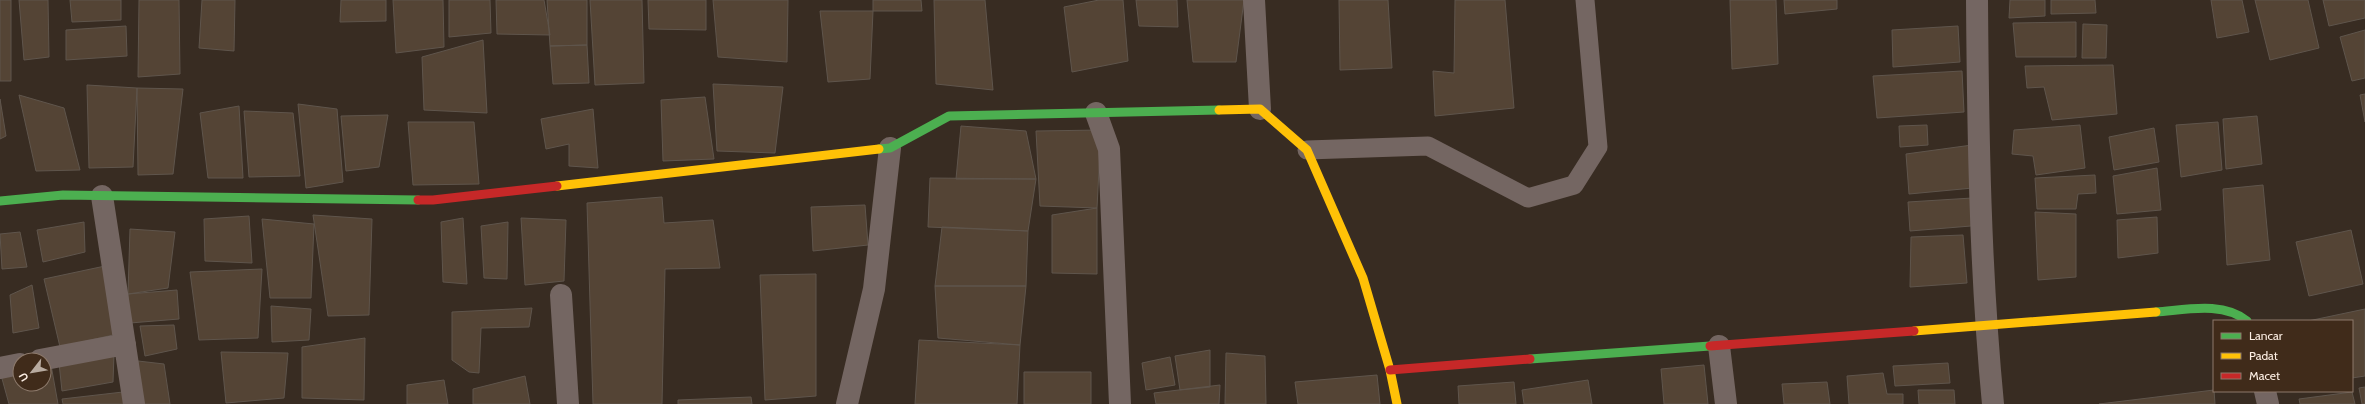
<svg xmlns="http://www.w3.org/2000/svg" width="2365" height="404" viewBox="0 0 2365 404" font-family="Cabin,sans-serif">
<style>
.building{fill:#544435;stroke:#5f554c}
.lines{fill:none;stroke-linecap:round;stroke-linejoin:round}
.lane{stroke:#746662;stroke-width:19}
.street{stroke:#746662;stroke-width:22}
.fast{stroke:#4caf50;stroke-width:9}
.slow{stroke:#ffc107;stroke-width:9}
.jam{stroke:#c62828;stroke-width:9}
</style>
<rect width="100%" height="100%" fill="#382c22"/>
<path class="building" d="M0 0H11V81H0Z
M19 0H48L49 57 24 60Z
M70 0H121V20L72 22Z
M139 0H179L180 74 138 77Z
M202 0H235L234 51 199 48Z
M341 0H386V21L340 22Z
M393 0H443L444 47 396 53Z
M449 0H490L491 33 449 37Z
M496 0H544L550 35 497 34Z
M547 0H587V45L550 46Z
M590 0H642L644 83 595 85Z
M648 0H706V30L649 29Z
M713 0H788L787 62 718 57Z
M873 0H921L922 11H873Z
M934 0H985L993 90 936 84Z
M1099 0H1123L1128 61 1072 72 1064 7Z
M1136 0H1177L1178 27 1139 26Z
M1187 0H1244L1236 62H1193Z
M1339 0H1388L1392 68 1340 70Z
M1455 0H1505L1514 108 1435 116 1433 71 1454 73Z
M1730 0H1776L1778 64 1732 69Z
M1784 0H1837V9L1785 14Z
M2010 0H2045V16L2009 18Z
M2051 0H2095L2096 13 2051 14Z
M2211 0H2242L2249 32 2217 38Z
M2255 0H2308L2319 48 2270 60Z
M2323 0H2365V18L2329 26Z
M820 11H873L870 79 828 82Z
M2076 22V57H2016L2013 23Z
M2083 24 2107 25 2106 58H2082Z
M126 26 127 56 66 60V30Z
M1958 26 1960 62 1893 67 1892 30Z
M2365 30V78L2352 81 2340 37Z
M483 40 487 113 424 110 422 57Z
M587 45 589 83 553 84 550 46Z
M2113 65 2117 114 2052 120 2044 87 2027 88 2025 66Z
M1962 71 1964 112 1877 118 1873 76Z
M713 84 783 87 775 153 717 151Z
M87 85 137 88 133 167 89 168Z
M137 88 183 89 173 174 138 175Z
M2365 94V122L2360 95Z
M19 95 64 108 80 170 36 171Z
M705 97 714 159 663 161 661 100Z
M0 99 6 136 0 139Z
M298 104 337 109 343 182 306 188Z
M239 106 243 178H208L200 113Z
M593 109 598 168 569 166V144L546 149 541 119Z
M244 111 293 113 300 176 249 177Z
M388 115 379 167 346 171 341 116Z
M2257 116 2262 164 2226 169 2223 119Z
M408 122H474L479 184 413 185Z
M2218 122 2222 170 2181 177 2176 125Z
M1927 125 1928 145 1900 147 1899 126Z
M2080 125 2085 168 2036 175 2033 156 2012 154 2014 130Z
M961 126 1026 131 1036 179H956Z
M2154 128 2159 162 2114 170 2109 137Z
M1101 130 1097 208 1040 206 1036 131Z
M1972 145 1973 188 1909 194 1906 154Z
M2157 168 2161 210 2117 214 2113 176Z
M2095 175 2096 193 2078 194 2076 209H2037L2035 178Z
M930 178 1036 179 1028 231 928 227Z
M2263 185 2270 260 2227 265 2223 189Z
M662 197 664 223 713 220 720 268 665 269 662 404H593L587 203Z
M1972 198 1971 226 1910 231 1908 202Z
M865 205 868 245 813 251 811 207Z
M1097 208V274L1052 273V215Z
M2035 212 2076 214V277L2038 280Z
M313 215 372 219 369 315 328 316Z
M249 216 252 263 205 261 204 219Z
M2157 217 2158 253 2118 258 2117 220Z
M463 218 467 284 443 282 441 222Z
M521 218 566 220 564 281 525 285Z
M262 219 314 224 311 298H270Z
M84 222 85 252 43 262 37 230Z
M508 222 507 279 484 278 481 226Z
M942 227 1028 231 1026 286H935Z
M130 229 175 232 168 288 128 294Z
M2351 230 2363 284 2309 296 2296 242Z
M20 232 27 267 2 269 0 234Z
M1963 235 1967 283 1910 287 1911 237Z
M105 266 113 335 60 347 44 279Z
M262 269 258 338 199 340 190 272Z
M816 274V396L765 400 760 275Z
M32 285 39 328 13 333 10 295Z
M935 286H1026L1020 345 938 338Z
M177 290 179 319 130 323 128 294Z
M271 306 311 309 309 340 272 342Z
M532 308 529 327 481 328 479 373 469 372 452 360V312Z
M2365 309V376L2352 378V321H2308Z
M174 325 177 349 145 356 140 326Z
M365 338 364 400 302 398V347Z
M919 340 1020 345 1017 404H915Z
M1210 350V387L1180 390 1175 356Z
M221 352 288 353 284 398 226 403Z
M1226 353 1265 356 1266 404H1225Z
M114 354 113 382 62 391 59 363Z
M1170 357 1175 385 1146 390 1142 363Z
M138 361 164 364 170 404H137Z
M1948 363 1950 383 1895 386 1893 366Z
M51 365 58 404H9L1 375 20 371V384H44V366Z
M1704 365 1708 404H1664L1661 369Z
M1024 372H1091V404H1024Z
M1883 373 1887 394H1903V404H1849L1847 376Z
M1377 375 1380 404H1298L1295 382Z
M525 376 530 404H473V389Z
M444 380 448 404H407V385Z
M1588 380 1592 404H1524L1522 390Z
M1514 382 1516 404H1459L1458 386Z
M1827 382 1830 404H1784L1782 384Z
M1220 385 1219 404H1156L1154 393Z
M2365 387V404H2362L2359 388Z
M1918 390H1954L1955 404H1919Z
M2214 390 2215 404H2099Z
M123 392 124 404H63L62 399Z
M2352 392 2355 404H2300L2299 399Z
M751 397 752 404H678V400Z"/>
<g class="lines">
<path class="lane" d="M1307 150 1428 146 1528 198 1574 185 1598 147 1585 0"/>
<path class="street" d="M1254 0 1260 109
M1977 0C1978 135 1980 270 1993 404
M1096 113 1109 149 1120 404
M102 196 134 404
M561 295 568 404
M1719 346 1726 404
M40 360 125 344
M0 368 20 364
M2265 391 2268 404
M847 404 874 289 890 148"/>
<path class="fast" d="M879 149 890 148 949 116 1219 110
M0 201 63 195 418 200
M2156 312C2185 310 2223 301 2247 321
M1530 359 1710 346"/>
<path class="slow" d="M1219 110 1260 109 1307 150 1363 278 1390 370 1397 404
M557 186 879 149
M1914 331 2156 312"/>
<path class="jam" d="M418 200H433L557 186
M1710 346 1914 331
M1390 370 1530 359"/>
</g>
<rect x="2213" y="320" width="140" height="72" fill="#402b1a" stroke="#8c796b"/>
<rect x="2221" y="333" width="20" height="6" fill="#4caf50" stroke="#8c796b"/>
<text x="2249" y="340" font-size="12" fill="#fdefe4">Lancar</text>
<rect x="2221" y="353" width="20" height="6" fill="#ffc107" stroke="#8c796b"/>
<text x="2249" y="360" font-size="12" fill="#fdefe4">Padat</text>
<rect x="2221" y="373" width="20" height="6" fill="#c62828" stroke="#8c796b"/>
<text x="2249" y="380" font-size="12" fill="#fdefe4">Macet</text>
<g transform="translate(32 372) rotate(239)"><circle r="19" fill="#402b1a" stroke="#8c796b"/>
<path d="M0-3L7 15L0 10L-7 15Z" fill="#b8aba0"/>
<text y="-6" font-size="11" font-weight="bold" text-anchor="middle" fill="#fdefe4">U</text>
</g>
</svg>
